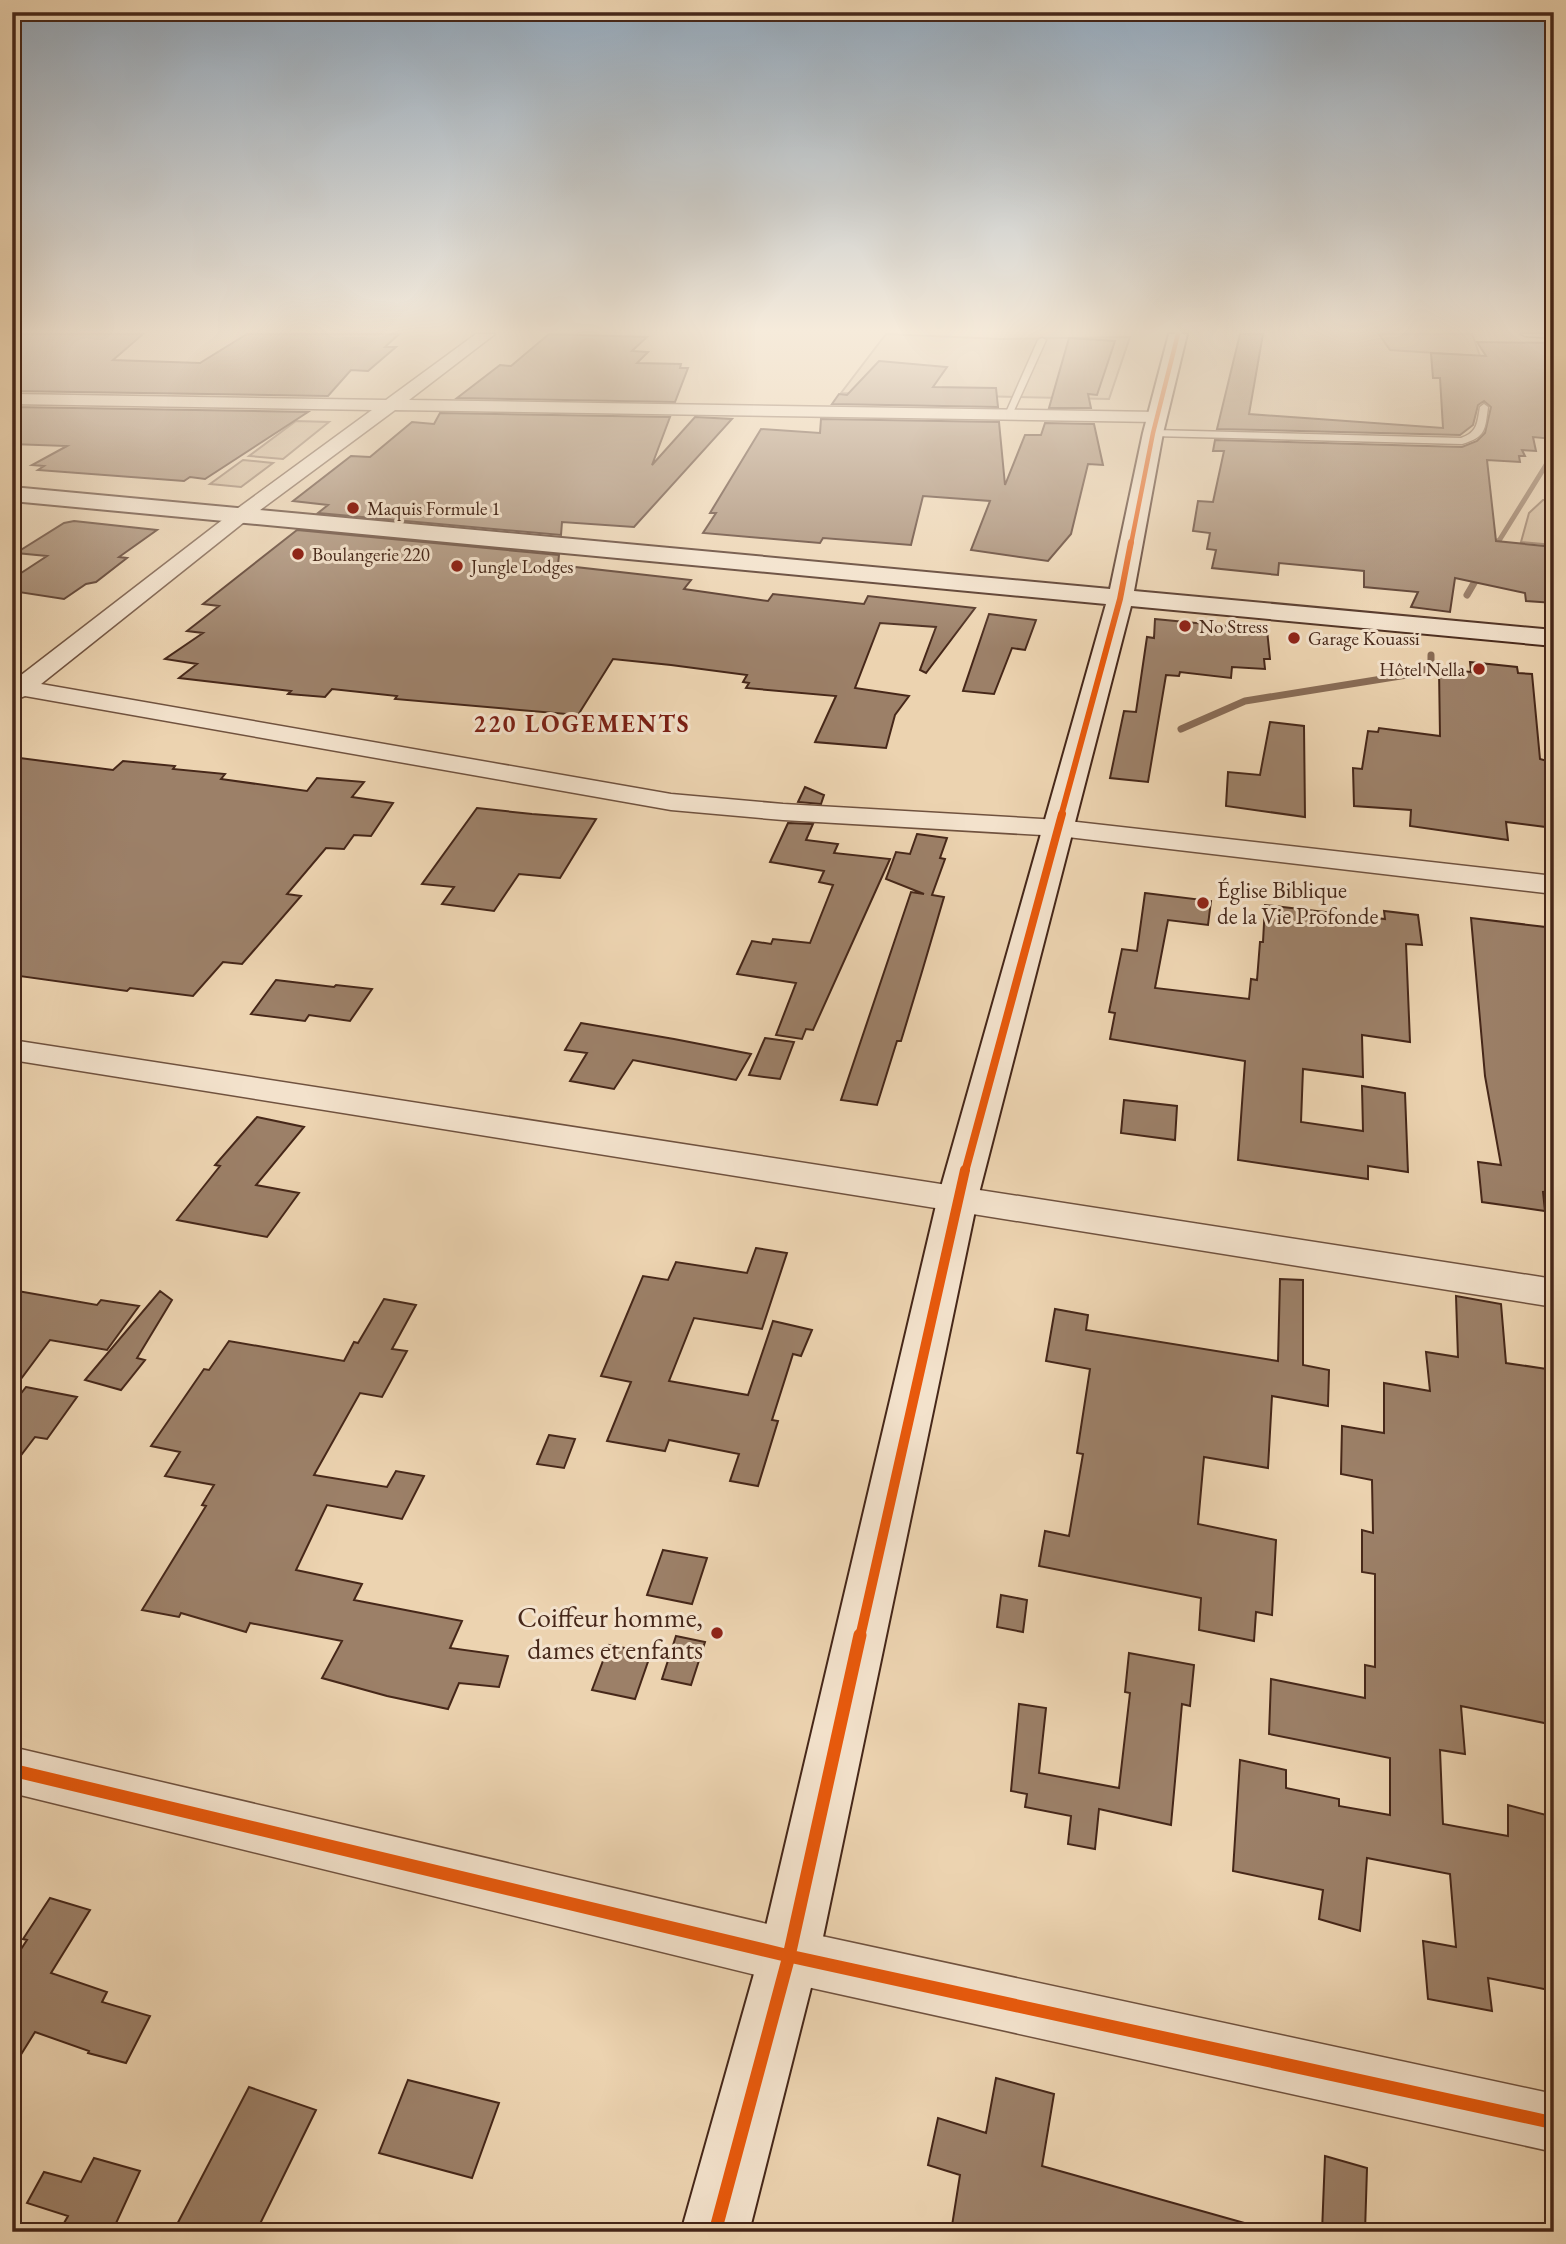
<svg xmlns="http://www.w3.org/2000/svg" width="1566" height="2244" viewBox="0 0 1566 2244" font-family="'EB Garamond',serif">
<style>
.green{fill:#d0b696;stroke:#8b6e58;stroke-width:2}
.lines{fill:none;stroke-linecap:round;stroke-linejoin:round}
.stream-far1{stroke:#886b55;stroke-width:5}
.stream{stroke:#886b55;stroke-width:7}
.building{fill:#9c8068;stroke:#462719;stroke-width:2}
.lane-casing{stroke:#70523f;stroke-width:3}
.street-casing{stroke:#70523f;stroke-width:3}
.secondary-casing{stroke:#462719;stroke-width:4}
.lane{fill:#f3e2cc;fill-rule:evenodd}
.street{fill:#f3e2cc;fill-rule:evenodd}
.secondary{fill:#f3e2cc;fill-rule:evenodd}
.cycleway-far4-casing{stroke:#f3e2cc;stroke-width:7}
.cycleway-far3-casing{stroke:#f3e2cc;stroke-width:9}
.cycleway-far2-casing{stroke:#f3e2cc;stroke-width:12}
.cycleway-far1-casing{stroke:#f3e2cc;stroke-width:15}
.cycleway-casing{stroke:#f3e2cc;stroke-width:18}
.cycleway-far4{stroke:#e8590c;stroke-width:4.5}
.cycleway-far3{stroke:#e8590c;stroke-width:6}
.cycleway-far2{stroke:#e8590c;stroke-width:8}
.cycleway-far1{stroke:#e8590c;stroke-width:10}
.cycleway{stroke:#e8590c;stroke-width:13}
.poi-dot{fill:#8f2418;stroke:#f3e2cc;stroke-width:2.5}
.labels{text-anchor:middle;stroke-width:6;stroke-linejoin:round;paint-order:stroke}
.far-poi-label{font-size:19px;fill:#462719;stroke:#f3e2cc;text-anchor:start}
.poi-label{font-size:23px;fill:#462719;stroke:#f3e2cc;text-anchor:start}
.far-district-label{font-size:24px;font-weight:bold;letter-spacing:2px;fill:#7a1f14;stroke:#f3e2cc}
.near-poi-label{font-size:28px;fill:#462719;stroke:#f3e2cc;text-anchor:end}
</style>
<rect width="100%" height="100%" fill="#ecd3b0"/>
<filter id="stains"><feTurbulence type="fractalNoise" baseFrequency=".00286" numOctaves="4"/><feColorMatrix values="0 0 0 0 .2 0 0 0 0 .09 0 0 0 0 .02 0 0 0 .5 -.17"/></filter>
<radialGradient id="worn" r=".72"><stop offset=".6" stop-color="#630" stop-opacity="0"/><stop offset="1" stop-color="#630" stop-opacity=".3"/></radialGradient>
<path class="green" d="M886 334 1001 339 1130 337 1109 399 841 393Z
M1379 334H1472L1480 356 1390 350Z
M296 421 329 422 283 459 249 456Z
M243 460 273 463 241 487 210 484Z
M1543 500H1554V545L1521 542 1529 513Z"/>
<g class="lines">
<path class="stream-far1" d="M1497 544 1554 452"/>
<path class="stream" d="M1492 552 1498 542
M1467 595 1481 571
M1181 729 1245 701 1413 674 1431 667V655"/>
</g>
<path class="building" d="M12 334H143L113 360 200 363 247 334H399L385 347H396L368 371 351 370 328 396 12 391Z
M549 334 647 337 632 351 648 352 637 363 681 364 680 368H688L675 402 457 398 500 365 511 366Z
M1240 334H1263L1249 414 1443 428 1440 378H1433L1431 353 1486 356 1477 342 1554 343V439L1533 437 1536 451 1522 450 1525 456H1519L1520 462 1487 460 1496 541 1554 547V603L1526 601 1525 593 1455 578 1450 612 1411 607 1418 592 1364 587V571L1279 563 1278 575 1212 568 1216 550 1207 549 1210 533 1193 531 1198 501 1213 502 1224 451H1213L1215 440 1462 447 1477 441 1485 433 1491 407 1484 401 1478 405 1473 425 1460 435 1217 429Z
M1069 338 1115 341 1097 395 1088 394 1091 408H1049Z
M879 361 947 367 933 387 996 388 998 407 832 404 839 394 847 395Z
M12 407 308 412 205 479 190 477 184 481 38 470 44 466 32 465 67 446 12 444Z
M440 413 670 417 652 465 695 417 732 419 634 527 562 522 561 535 318 513 328 505 293 501 351 456 370 457 412 422 434 424Z
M821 419 999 422 1005 485 1025 435H1041L1045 423 1094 424 1103 465 1088 464 1071 534 1048 561 971 550 990 501 923 496 911 545 823 538 820 543 703 533 716 513H710L761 429 820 433Z
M74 521 157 530 119 557 127 558 96 582 86 584 64 599 12 591V579L47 556 16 553 64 523Z
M297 530 559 555 558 565 691 580 684 589 768 601 773 594 864 604 868 596 975 608 926 673 920 670 936 627 880 623 855 688 909 696 895 715 886 748 815 742 836 696 746 688 749 683 743 682 747 675 671 665 613 659 578 715 395 699 397 696 332 689 325 697 288 694 291 691 179 678 197 664 165 659 203 633 187 631 219 606 203 604Z
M989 614 1036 620 1025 650 1012 648 994 694 963 691Z
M1155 619 1267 630 1270 659H1264L1265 669 1232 667 1231 678 1180 672 1179 676 1166 675 1148 782 1110 778 1124 711 1136 712 1147 637 1154 638Z
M1470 662 1517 667 1518 673 1532 674 1540 759 1554 763V828L1506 822 1508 840 1410 826 1411 810 1354 806 1353 768 1362 769 1368 731 1378 732 1379 728 1440 736 1439 669 1471 672Z
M1270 722 1304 726 1305 817 1226 806 1228 772 1260 775Z
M12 757 113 770 123 761 175 766 173 769 225 774 221 779 307 791 317 778 364 782 352 797 393 803 371 836 354 835 344 849 326 848 287 894 301 896 242 964 223 962 193 996 130 988 127 991 12 975Z
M805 787 824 795 821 804 798 802Z
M477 808 532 814 596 819 560 878 519 874 494 911 442 904 454 887 422 884Z
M788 823 813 824 806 840 838 844 834 853 890 859 813 1030 806 1029 802 1039 776 1035 796 983 737 974 752 941 771 944 773 939 810 943 833 885 819 882 824 871 770 862Z
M917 834 947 838 940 858 945 859 932 895 944 897 921 975 901 1041H897L877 1105 841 1100 911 892 924 894 886 879 896 852 910 854Z
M1145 893 1211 901 1208 925 1168 920 1155 988 1249 999 1251 979 1257 980 1260 942H1263L1265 905 1385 919 1384 911 1418 915 1422 945 1406 944 1410 1042 1362 1035 1363 1077 1303 1069 1301 1122 1363 1131 1362 1086 1405 1093 1408 1172 1368 1166V1179L1238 1160 1245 1061 1110 1039 1115 1013 1109 1012 1122 949 1137 951Z
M1471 918 1554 928V1191L1543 1192 1545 1211 1482 1202 1478 1162 1501 1165 1485 1076Z
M276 980 334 987 336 985 372 989 350 1021 309 1015 305 1021 251 1014Z
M581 1023 674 1039 751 1054 736 1080 633 1060 614 1089 570 1081 587 1053 565 1050Z
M765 1038 794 1042 780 1079 749 1075Z
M1124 1100 1177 1106 1175 1140 1121 1133Z
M257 1117 304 1127 256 1185 299 1193 267 1237 177 1220 220 1166 215 1165Z
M756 1248 787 1253 762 1329 694 1318 669 1381 748 1395 773 1321 812 1330 801 1356 793 1354 772 1420 778 1421 758 1486 730 1481 739 1454 669 1440 665 1451 607 1441 631 1382 601 1376 643 1276 668 1280 676 1262 747 1273Z
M1280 1279 1303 1280V1365L1329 1370 1328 1406 1272 1396 1268 1468 1204 1457 1198 1524 1276 1540 1272 1615 1256 1612 1254 1641 1199 1630 1201 1598 1039 1566 1045 1531 1069 1536 1083 1454 1077 1453 1090 1369 1046 1361 1055 1309 1088 1315 1086 1330 1278 1361Z
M12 1290 97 1305 101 1300 139 1306 107 1350 50 1340 12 1391Z
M160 1291 172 1300 137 1358 145 1360 121 1390 85 1380Z
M1456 1296 1501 1304 1506 1363 1554 1370V1725L1461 1706 1465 1754 1440 1750 1443 1824 1508 1836V1805L1554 1817V1991L1488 1978 1492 2011 1428 1999 1423 1941 1456 1947 1450 1874 1367 1858 1360 1931 1319 1919 1323 1890 1233 1871 1240 1760 1286 1770V1788L1339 1799V1806L1390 1815V1758L1269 1734 1271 1679 1365 1698V1665L1375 1667V1574L1362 1572V1530L1373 1533 1372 1480 1341 1474 1342 1426 1384 1433V1383L1430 1391 1426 1352 1458 1357Z
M384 1299 416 1305 392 1349 407 1351 382 1397 360 1393 314 1475 387 1487 396 1471 424 1476 402 1519 327 1505 296 1570 362 1584 354 1600 462 1621 450 1648 508 1656 499 1687 459 1683 448 1709 387 1696 322 1678 342 1641 250 1623 246 1632 181 1613 179 1617 142 1610 206 1506 202 1505 214 1485 165 1476 180 1452 151 1446 204 1369 209 1370 229 1341 344 1361 354 1342 358 1343Z
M26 1387 77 1397 47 1439 35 1437 12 1467V1405Z
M549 1435 575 1439 564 1468 537 1464Z
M663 1550 707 1558 692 1604 647 1595Z
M1001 1595 1027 1600 1023 1632 997 1627Z
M676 1636 705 1642 691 1685 662 1679Z
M609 1645 651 1653 635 1699 592 1690Z
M1129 1653 1194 1665 1190 1706 1182 1704 1171 1825 1099 1809 1095 1849 1068 1844 1071 1816 1025 1807 1027 1794 1011 1791 1019 1704 1046 1708 1039 1773 1119 1788 1130 1693 1125 1692Z
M50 1898 90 1910 51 1973 107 1992 102 2002 150 2016 126 2063 88 2053 89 2051 35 2032 12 2069V1963L27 1940 23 1939Z
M996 2078 1054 2094 1042 2166 1248 2224 1247 2232H951L960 2175 928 2165 938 2118 986 2133Z
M408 2080 499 2103 472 2178 379 2153Z
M249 2087 316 2110 256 2232H173Z
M1325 2156 1367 2168 1365 2232H1322Z
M94 2158 140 2171 112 2232H59L68 2216 27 2203 44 2172 81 2182Z"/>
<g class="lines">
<defs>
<path id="lane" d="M1521 334H1554V338L1525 336Z
M1042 338 1046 340 1012 415 1004 417 1038 340Z
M1484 404 1488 407C1485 430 1486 437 1462 444L1153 436 1148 433 1153 430 1461 438C1478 432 1477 423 1480 407Z"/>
<path id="street" d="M476 334H495L409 400 1157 412 1166 417 1157 422 395 410 248 519 41 684 671 794 783 804 1059 820 1554 876V894L1059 836 783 820 671 810 25 696 12 701V679H16L234 511 372 410 12 404V394L386 400Z
M12 1040 1554 1279V1307L12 1060Z
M12 1747 789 1929 1554 2094V2152L789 1983 12 1793Z"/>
<path id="secondary" d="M1169 334H1187L1163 433 1134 591 1554 630V646L1131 606 977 1201 819 1956 749 2232H681L759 1956 937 1201 1106 604 12 501V487L1110 589 1143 433Z"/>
</defs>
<use href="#lane" class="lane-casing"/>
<use href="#street" class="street-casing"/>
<use href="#secondary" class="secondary-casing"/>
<use href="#lane" class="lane"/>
<use href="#street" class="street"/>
<use href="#secondary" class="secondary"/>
<defs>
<path id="cycleway-far4" d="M1131 544 1153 433 1178 334"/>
<path id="cycleway-far3" d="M1061 816 1120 599 1131 542"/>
<path id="cycleway-far2" d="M965 1172 1062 814"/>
<path id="cycleway-far1" d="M860 1637 965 1170"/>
<path id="cycleway" d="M12 1770 789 1956 1554 2123
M715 2232 789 1956 860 1635"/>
</defs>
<use href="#cycleway-far4" class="cycleway-far4-casing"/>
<use href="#cycleway-far3" class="cycleway-far3-casing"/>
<use href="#cycleway-far2" class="cycleway-far2-casing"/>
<use href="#cycleway-far1" class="cycleway-far1-casing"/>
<use href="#cycleway" class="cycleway-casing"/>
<use href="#cycleway-far4" class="cycleway-far4"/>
<use href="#cycleway-far3" class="cycleway-far3"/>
<use href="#cycleway-far2" class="cycleway-far2"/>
<use href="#cycleway-far1" class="cycleway-far1"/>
<use href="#cycleway" class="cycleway"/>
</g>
<linearGradient id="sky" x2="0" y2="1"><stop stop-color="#93a9bd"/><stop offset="0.51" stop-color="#f6ebdb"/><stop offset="1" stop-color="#f6ebdb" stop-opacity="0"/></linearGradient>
<rect width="1566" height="649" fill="url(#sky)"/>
<g class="poi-dot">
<circle cx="353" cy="508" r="7"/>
<circle cx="298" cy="554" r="7"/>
<circle cx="457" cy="566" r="7"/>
<circle cx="1185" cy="626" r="7"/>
<circle cx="1294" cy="638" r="7"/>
<circle cx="1479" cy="669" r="7"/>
<circle cx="1203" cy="903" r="7"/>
<circle cx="717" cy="1633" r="7"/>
</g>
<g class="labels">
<g class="far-poi-label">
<text x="367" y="515">Maquis Formule 1</text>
<text x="312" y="561">Boulangerie 220</text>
<text x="471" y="573">Jungle Lodges</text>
<text x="1199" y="633">No Stress</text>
<text x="1308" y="645">Garage Kouassi</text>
<text x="1465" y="676" text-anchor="end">Hôtel Nella</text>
</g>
<g class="poi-label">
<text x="1217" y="898">Église Biblique<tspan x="1217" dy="26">de la Vie Profonde</tspan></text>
</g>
<g class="far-district-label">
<text x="582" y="732">220 LOGEMENTS</text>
</g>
<g class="near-poi-label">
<text x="703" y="1627">Coiffeur homme,<tspan x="703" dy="32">dames et enfants</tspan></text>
</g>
</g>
<rect width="1566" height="2244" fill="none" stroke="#ecd3b0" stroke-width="42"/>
<rect x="14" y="14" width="1538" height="2216" fill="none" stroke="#462719" stroke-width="3.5"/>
<rect x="21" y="21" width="1524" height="2202" fill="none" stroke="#462719" stroke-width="2"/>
<rect width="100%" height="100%" filter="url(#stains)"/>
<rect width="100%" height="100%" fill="url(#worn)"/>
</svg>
